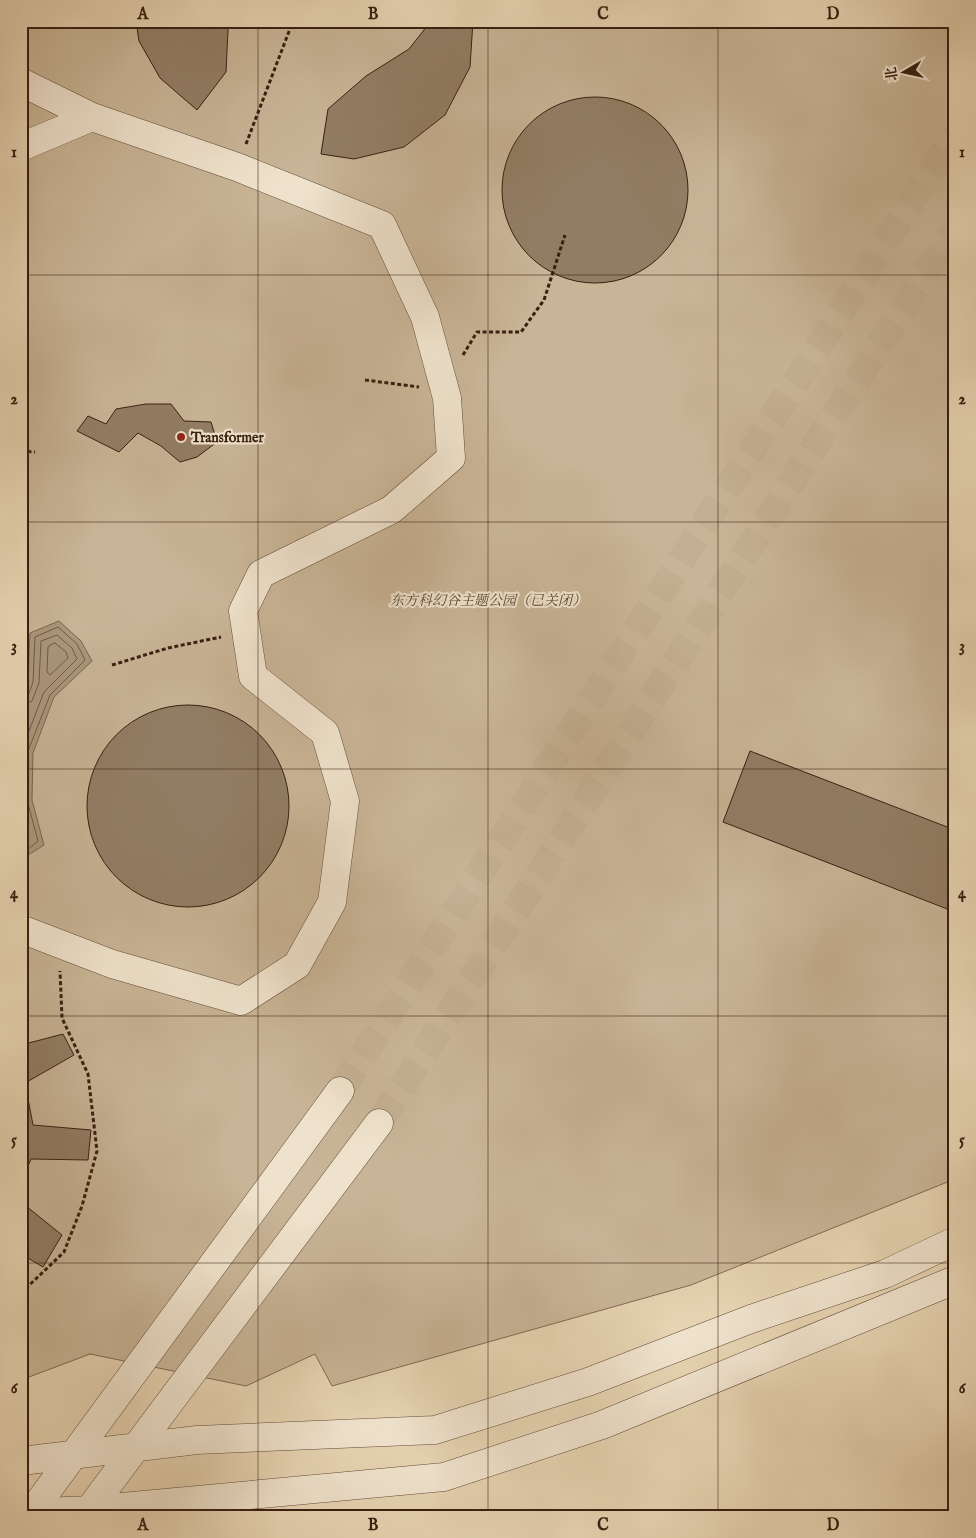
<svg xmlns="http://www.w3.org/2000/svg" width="976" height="1538" viewBox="0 0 976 1538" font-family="'IM FELL English','Noto Serif SC',serif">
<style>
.green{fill:#c8b496;stroke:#806a54}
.water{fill:#aa967b;stroke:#7c6651}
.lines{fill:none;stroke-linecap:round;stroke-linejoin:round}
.shore{stroke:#705a46;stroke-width:1}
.building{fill:#927d64;stroke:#371f11}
.minor-tunnel{stroke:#c3af91;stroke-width:28;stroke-dasharray:28 14;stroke-linecap:butt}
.minor-casing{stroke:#634c39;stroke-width:29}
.path{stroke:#371f11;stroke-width:3;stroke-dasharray:4 2.5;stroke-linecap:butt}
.minor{stroke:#efe2cc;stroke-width:28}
.grid{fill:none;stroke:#371f11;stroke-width:1;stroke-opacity:0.55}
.poi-dot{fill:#8f2418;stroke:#efe2cc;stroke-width:2}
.labels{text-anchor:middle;stroke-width:4.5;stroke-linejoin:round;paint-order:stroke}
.poi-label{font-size:14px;font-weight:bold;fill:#371f11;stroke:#efe2cc;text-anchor:start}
.park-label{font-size:14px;font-style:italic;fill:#5b4432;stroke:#efe2cc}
.neatline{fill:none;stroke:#371f11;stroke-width:2}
.grid-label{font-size:16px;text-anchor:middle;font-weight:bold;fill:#371f11}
</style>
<rect width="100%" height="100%" fill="#e6d3b1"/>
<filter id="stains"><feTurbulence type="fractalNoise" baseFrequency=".004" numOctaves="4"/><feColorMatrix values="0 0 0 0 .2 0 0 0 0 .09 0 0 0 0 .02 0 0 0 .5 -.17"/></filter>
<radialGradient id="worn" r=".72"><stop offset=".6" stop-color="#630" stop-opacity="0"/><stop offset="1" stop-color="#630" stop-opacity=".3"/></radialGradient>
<path class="green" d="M21 21H955V1179L691 1285 332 1386 315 1354 246 1386 90 1354 21 1380Z"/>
<path class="water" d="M59 621 81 641 92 661 54 697 33 753 32 800 44 845 25 857 21 852V699L28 682 30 633Z"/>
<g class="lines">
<path class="shore" d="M55 643 66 652 68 658 50 675 47 672 48 647Z
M21 699 28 696 33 682 35 637 58 627 77 644 85 660 50 695 28 751 27 800 38 841 27 850 21 849
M21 705 32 701 39 683 41 641 57 635 72 648 77 659 44 692 22 749 21 765"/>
</g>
<path class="building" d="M136 21H225L228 30 226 72 197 110 160 78 139 41Z
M431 21H473L470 67 445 115 404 147 354 159 321 154 328 109 366 76 409 49Z
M502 190a93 93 0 1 1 186 0a93 93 0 1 1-186 0Z
M146 404H171L184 421 211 422 217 442 197 457 180 462 161 446 138 433 119 452 77 431 88 416 106 424 116 409Z
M87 806a101 101 0 1 1 202 0a101 101 0 1 1-202 0Z
M750 751 955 830V912L723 822Z
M63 1034 74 1055 25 1083 33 1125 91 1130 88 1160 31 1159 21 1182V1045Z
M21 1202 62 1235 43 1267 21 1254Z"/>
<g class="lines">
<path class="minor-tunnel" d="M340 1091 955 134
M379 1123 955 228"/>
<defs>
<path id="minor" d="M21 82 92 117
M21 147 92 117 237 167 382 225 425 317 447 398 451 458 391 510 261 574 243 611 253 676 325 733 345 801 332 902 297 965 241 1001 112 964 21 929
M21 1461 197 1440 435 1430 588 1382 751 1319 885 1274 955 1241
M89 1510 379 1123
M21 1513 89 1510 444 1477 602 1425 955 1280
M31 1513 340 1091"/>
</defs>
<use href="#minor" class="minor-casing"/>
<path class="path" d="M246 144 293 21
M463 355 477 332H521L544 300 565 235
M365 380 419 387
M21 451 35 452
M112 665 168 648 221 637
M21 1293 64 1252 82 1206 97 1151 88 1074 62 1018 60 971"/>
<use href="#minor" class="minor"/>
</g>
<path class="grid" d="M258 21V1517M488 21V1517M718 21V1517M21 275H955M21 522H955M21 769H955M21 1016H955M21 1263H955"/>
<circle class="poi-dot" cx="181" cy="437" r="5"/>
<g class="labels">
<g class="poi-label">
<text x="191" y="442">Transformer</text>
</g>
<g class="park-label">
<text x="488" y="605">东方科幻谷主题公园（已关闭）</text>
</g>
</g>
<rect width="976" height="1538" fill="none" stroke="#e6d3b1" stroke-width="55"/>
<g transform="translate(904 72) rotate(261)" stroke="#efe2cc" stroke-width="4" paint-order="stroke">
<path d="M0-4L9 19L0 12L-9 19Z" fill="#371f11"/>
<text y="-8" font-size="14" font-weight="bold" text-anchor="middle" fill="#371f11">北</text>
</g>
<rect x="28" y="28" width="920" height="1482" class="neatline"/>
<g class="grid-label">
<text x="143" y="19">A</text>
<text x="373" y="19">B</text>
<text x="603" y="19">C</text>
<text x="833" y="19">D</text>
<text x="14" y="157">1</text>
<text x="962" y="157">1</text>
<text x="14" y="404">2</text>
<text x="962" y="404">2</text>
<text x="14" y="651">3</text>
<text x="962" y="651">3</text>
<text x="14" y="898">4</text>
<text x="962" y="898">4</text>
<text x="14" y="1145">5</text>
<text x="962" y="1145">5</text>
<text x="14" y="1393">6</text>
<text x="962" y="1393">6</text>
<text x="143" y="1530">A</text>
<text x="373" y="1530">B</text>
<text x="603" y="1530">C</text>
<text x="833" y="1530">D</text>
</g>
<rect width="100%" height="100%" filter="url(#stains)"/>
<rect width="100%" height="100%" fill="url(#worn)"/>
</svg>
